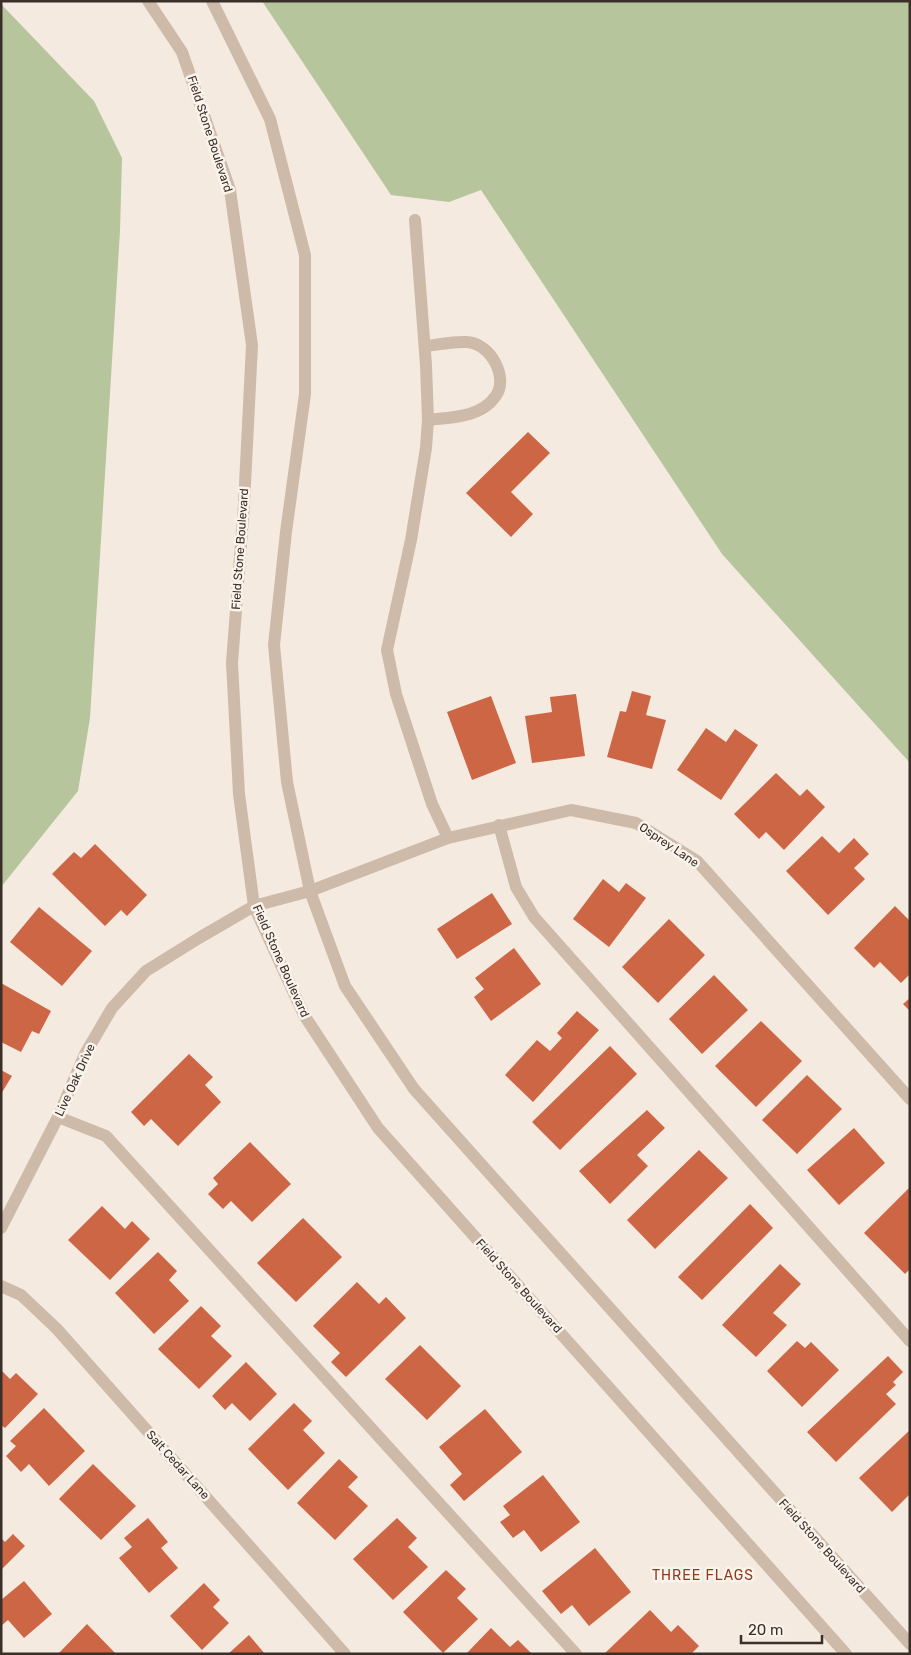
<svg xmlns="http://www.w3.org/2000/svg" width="911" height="1655" viewBox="0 0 911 1655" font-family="Rubik,sans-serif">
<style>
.green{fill:#b7c59d}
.building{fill:#cd6644}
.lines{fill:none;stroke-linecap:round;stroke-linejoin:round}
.minor{stroke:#cebaa9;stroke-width:12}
.labels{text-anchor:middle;stroke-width:5;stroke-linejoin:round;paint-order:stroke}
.street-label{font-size:12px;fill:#3b2f2a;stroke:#fbf4ec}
.neighbourhood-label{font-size:14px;letter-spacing:1px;fill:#8f391d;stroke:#fbf4ec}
</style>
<rect width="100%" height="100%" fill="#f4eadf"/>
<path class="green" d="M262 1H910V763L722 554 481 190 449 202 391 195Z
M1 4 94 101 122 158 120 231 90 718 78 791 1 887Z"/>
<path class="building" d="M528 432 550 453 511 492 533 514 511 537 466 493Z
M632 691 651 696 646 715 666 720 652 769 607 757 620 711 626 712Z
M576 694 585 756 532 763 525 716 552 712 550 697Z
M491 696 516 763 472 780 447 712Z
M706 728 726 742 735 729 758 745 721 800 677 770Z
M776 773 800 796 807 789 825 807 784 850 766 832 759 839 734 814Z
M822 836 839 853 854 838 869 854 854 868 865 879 828 915 786 871Z
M95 844 147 895 127 916 121 910 105 926 52 874 74 852 81 858Z
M603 879 619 892 626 883 646 898 609 947 573 919Z
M492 893 512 924 457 959 437 929Z
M895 906 910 921V974L901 983 880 962 874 968 854 948Z
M39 907 92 951 62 986 10 942Z
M669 919 705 955 658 1003 622 967Z
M514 948 541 984 491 1021 474 997 484 989 475 978Z
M714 975 748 1010 702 1054 669 1019Z
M1 983 51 1011 39 1034 32 1031 21 1052 1 1042Z
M910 998V1011L903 1004Z
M577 1011 599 1030 533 1102 505 1075 537 1040 550 1051 562 1038 557 1033Z
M761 1021 802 1061 756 1107 715 1066Z
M610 1046 637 1074 560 1150 532 1122Z
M189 1054 213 1077 205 1085 221 1102 178 1146 151 1119 144 1126 131 1112Z
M1 1070 12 1076 1 1094Z
M807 1075 842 1109 797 1154 762 1120Z
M647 1110 665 1128 637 1155 648 1166 610 1204 579 1171Z
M854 1128 885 1163 839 1205 807 1170Z
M250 1142 291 1184 252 1222 231 1201 223 1209 208 1194 218 1184 213 1178Z
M699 1150 728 1178 655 1249 627 1220Z
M909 1188 910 1269 905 1274 864 1233Z
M750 1204 773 1228 702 1300 678 1277Z
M102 1206 125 1229 132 1221 150 1239 110 1280 68 1240Z
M303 1218 342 1257 296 1302 257 1263Z
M158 1252 177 1271 169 1280 189 1301 154 1334 115 1293Z
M780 1264 801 1284 773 1313 787 1325 756 1357 722 1325Z
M357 1282 379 1304 386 1297 406 1318 346 1377 331 1362 340 1353 313 1326Z
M201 1306 221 1326 211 1336 232 1356 199 1389 158 1349Z
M797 1341 805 1348 811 1342 839 1370 802 1407 767 1371Z
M420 1345 461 1386 427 1420 385 1379Z
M888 1356 903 1372 893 1382 896 1385 886 1394 896 1404 836 1462 807 1432Z
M246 1362 277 1394 250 1421 232 1403 225 1410 212 1396Z
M1 1370 10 1379 16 1373 38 1394 5 1428 1 1425Z
M294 1403 312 1421 303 1430 325 1453 288 1490 248 1449Z
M44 1408 85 1451 49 1486 29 1464 21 1472 6 1456 16 1446 10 1441Z
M485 1409 522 1452 464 1501 450 1485 462 1474 439 1447Z
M910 1430V1494L892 1512 859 1478Z
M339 1459 358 1477 348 1487 368 1506 335 1540 297 1503Z
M93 1464 136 1506 101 1540 59 1499Z
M543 1475 580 1522 541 1552 524 1530 513 1538 500 1522 510 1515 503 1506Z
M148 1518 168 1542 161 1548 178 1568 149 1593 119 1558 132 1547 124 1538Z
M397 1518 417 1538 408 1547 428 1567 393 1600 353 1559Z
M13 1534 25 1546 1 1570V1538L5 1542Z
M595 1548 631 1592 589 1626 572 1605 561 1614 542 1591Z
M446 1570 466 1589 457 1598 478 1619 443 1653 403 1612Z
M24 1581 52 1614 24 1638 8 1620 1 1626V1600Z
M204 1583 220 1600 213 1607 229 1623 202 1650 170 1616Z
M650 1610 671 1632 678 1625 699 1646 691 1654H604Z
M87 1624 116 1654H58Z
M491 1628 510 1647 518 1640 532 1654H466Z
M249 1635 265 1654H228Z"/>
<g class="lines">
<path class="minor" d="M148 1 182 52 230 190 252 345 244 504 232 663 239 794 254 906 304 1015 378 1128 846 1654
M212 1 270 119 305 255V394L286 532 274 645 287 782 310 891 345 986 414 1089 910 1644
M415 220 426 365 428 420 426 448 411 540 387 650 396 694 432 804 448 838
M425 346C438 345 453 341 467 342 490 343 510 378 495 397 480 418 451 417 428 420
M499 825 516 887 534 917 910 1341
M58 1117 106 1136 576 1654
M1 1228 58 1117 85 1054 112 1008 146 971 199 938 254 906 310 891 448 838 571 810 636 823 697 861 910 1099
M1 1286 21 1295 57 1329 345 1654"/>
</g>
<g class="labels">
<g class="street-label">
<text transform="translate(210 134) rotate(72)" y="4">Field Stone Boulevard</text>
<text transform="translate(240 549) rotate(-86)" y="4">Field Stone Boulevard</text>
<text transform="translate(669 845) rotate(34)" y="4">Osprey Lane</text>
<text transform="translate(281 961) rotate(66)" y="4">Field Stone Boulevard</text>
<text transform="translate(75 1080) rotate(-65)" y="4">Live Oak Drive</text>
<text transform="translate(519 1286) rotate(48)" y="4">Field Stone Boulevard</text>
<text transform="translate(178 1465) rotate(48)" y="4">Salt Cedar Lane</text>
<text transform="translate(822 1546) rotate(48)" y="4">Field Stone Boulevard</text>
</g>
<g class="neighbourhood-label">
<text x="703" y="1580">THREE FLAGS</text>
</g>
</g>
<rect width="911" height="1655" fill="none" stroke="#3b2f2a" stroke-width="5"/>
<path d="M741 1635v8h81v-8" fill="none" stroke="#3b2f2a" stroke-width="2.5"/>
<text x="748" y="1635" font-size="15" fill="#3b2f2a" stroke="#fbf4ec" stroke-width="4" paint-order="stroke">20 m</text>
</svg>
